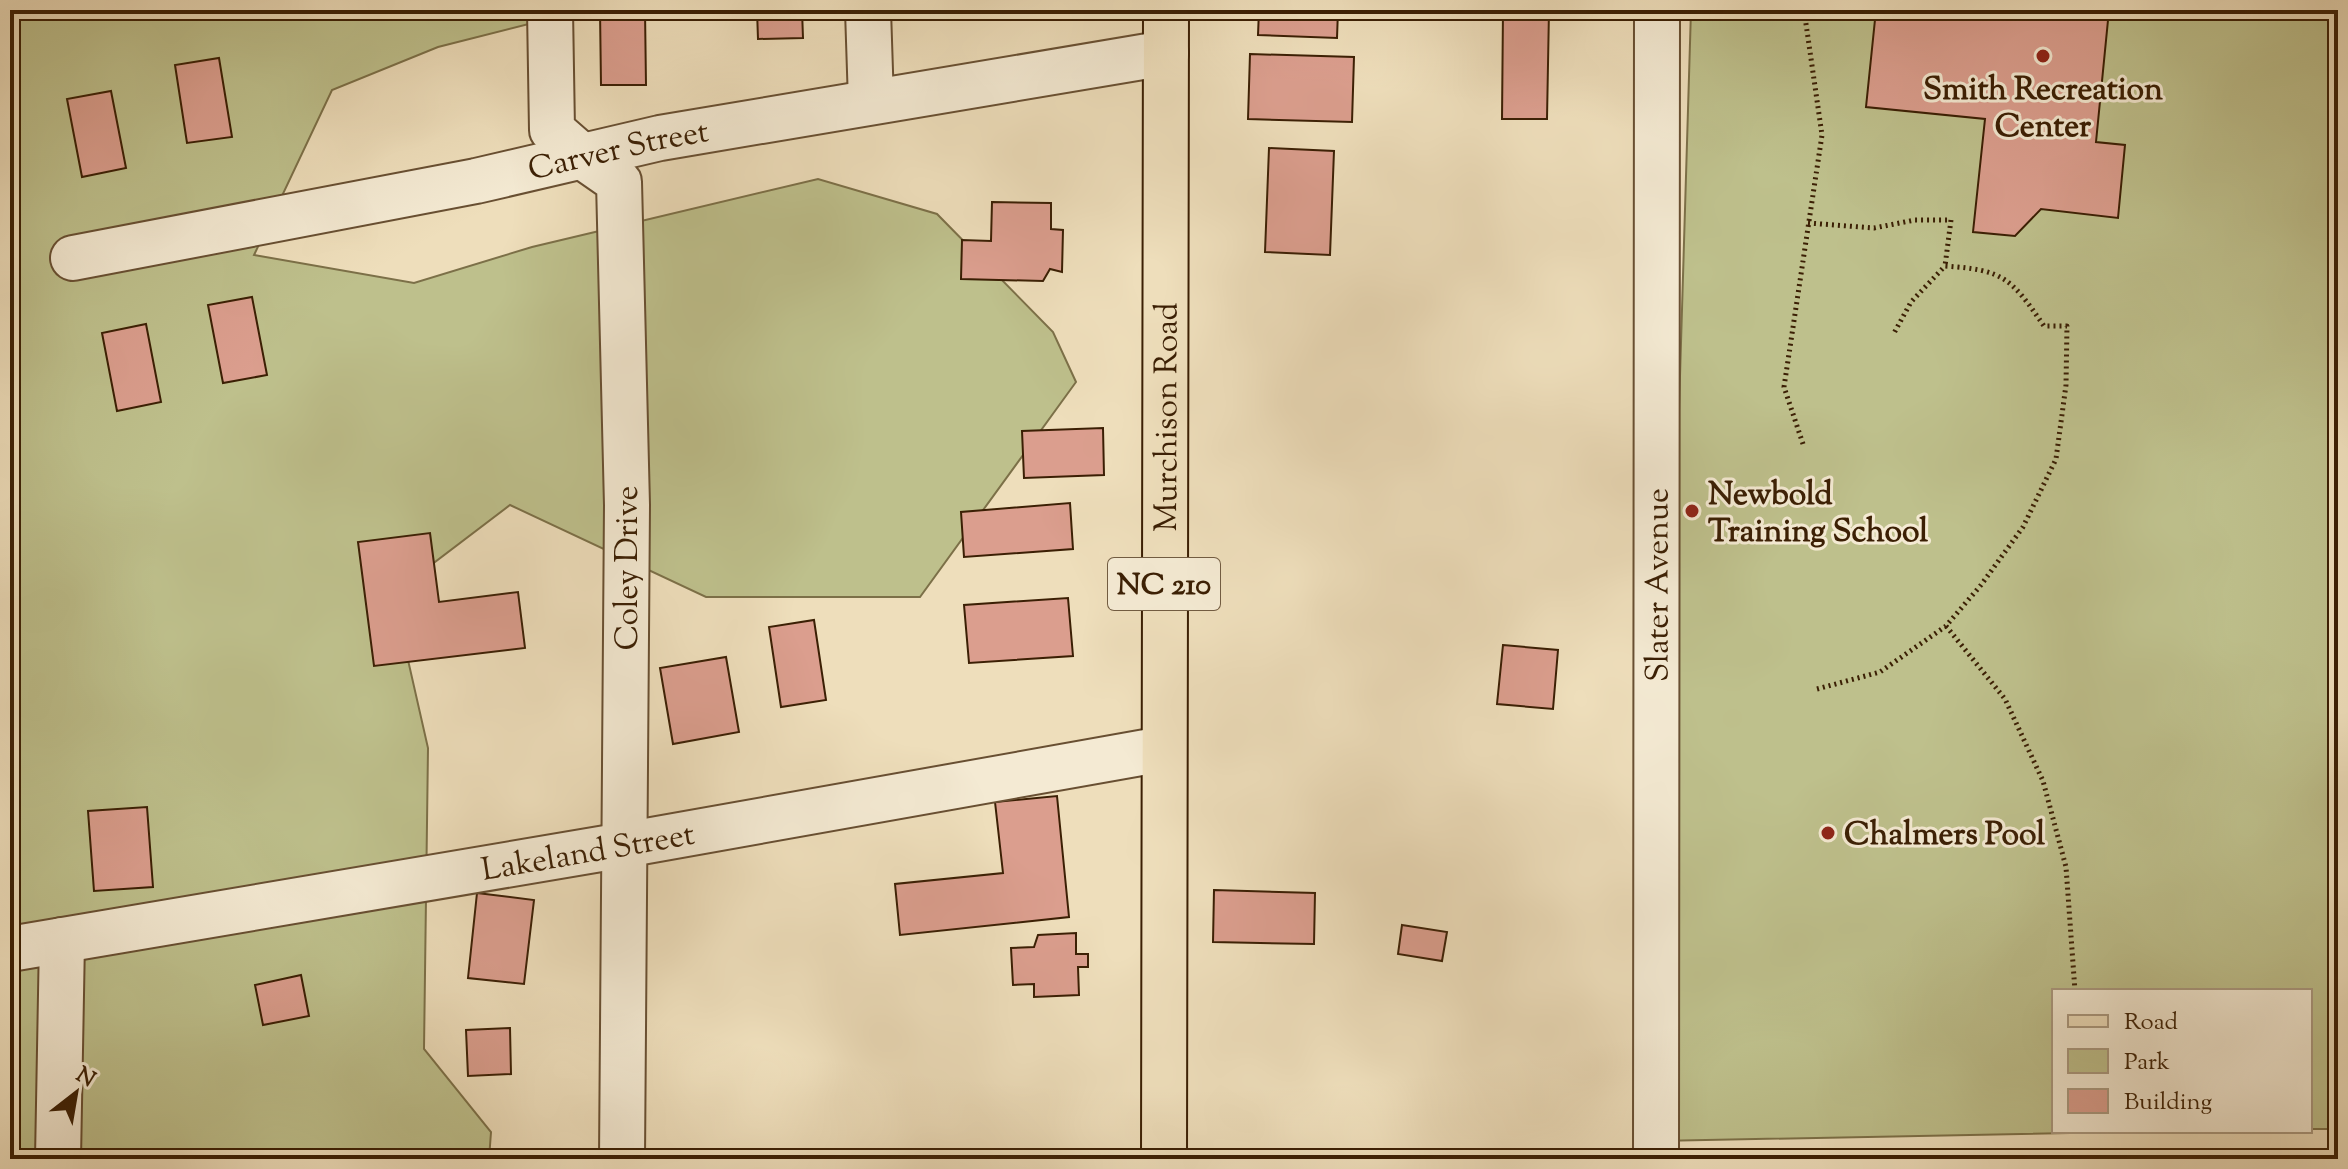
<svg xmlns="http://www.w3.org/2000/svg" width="2348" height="1169" viewBox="0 0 2348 1169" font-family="'Sorts Mill Goudy',serif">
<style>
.green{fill:#bec08c;stroke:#7c7048;stroke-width:2}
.building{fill:#db9e8e;stroke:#3b1f04;stroke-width:2}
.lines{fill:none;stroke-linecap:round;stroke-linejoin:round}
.minor-casing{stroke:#684f32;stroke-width:48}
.major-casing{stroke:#3b1f04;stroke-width:48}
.path{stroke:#3b1f04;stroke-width:5;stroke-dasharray:2 4;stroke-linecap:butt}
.minor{stroke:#f4ead3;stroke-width:44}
.major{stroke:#eedebb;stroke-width:44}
.poi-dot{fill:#8f2418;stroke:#f4ead3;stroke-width:3}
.labels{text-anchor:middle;stroke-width:6;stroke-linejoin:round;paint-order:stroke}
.shield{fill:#f4ead3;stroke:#725c42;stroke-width:2}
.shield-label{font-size:30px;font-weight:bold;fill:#3b1f04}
.poi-label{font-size:32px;font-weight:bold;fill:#3b1f04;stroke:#f4ead3;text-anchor:start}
.street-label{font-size:32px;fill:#3b1f04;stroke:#f4ead3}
</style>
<rect width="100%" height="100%" fill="#eedebb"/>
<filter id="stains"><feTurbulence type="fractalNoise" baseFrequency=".0025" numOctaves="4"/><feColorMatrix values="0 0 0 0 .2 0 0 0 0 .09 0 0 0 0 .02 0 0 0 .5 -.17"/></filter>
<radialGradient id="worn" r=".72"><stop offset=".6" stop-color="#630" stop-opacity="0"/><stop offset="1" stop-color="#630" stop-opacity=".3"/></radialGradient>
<path class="green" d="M10 10H584L438 47 332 90 254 255 414 283 532 247 818 179 937 214 1053 332 1076 382 920 597H706L510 505 393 594 428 748 424 1049 491 1132 489 1159H10Z
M1691 10H2338V1129H2310V991H2054V1131H2171L1657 1141Z"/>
<path class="building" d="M600 10H645L646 85H601Z
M757 10H802L803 38 758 39Z
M1259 10H1338L1337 38 1258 35Z
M1503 10H1549L1547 119H1502Z
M1876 10H2109L2096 142 2125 145 2118 218 2041 209 2015 236 1973 232 1985 119 1866 107Z
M1250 54 1354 57 1352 122 1248 119Z
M219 58 232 137 187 143 175 65Z
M111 91 126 168 82 177 67 99Z
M1269 148 1334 151 1330 255 1265 252Z
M992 202 1051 203V229L1063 230 1062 272 1050 269 1043 281 961 279 962 240 991 241Z
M252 297 267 375 223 383 208 305Z
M146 324 161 402 117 411 102 333Z
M1103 428 1104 475 1024 478 1022 431Z
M1070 503 1073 549 964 557 961 512Z
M430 533 439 602 518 592 525 648 374 666 358 542Z
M1068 598 1073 656 969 663 964 605Z
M814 620 826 700 781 707 769 627Z
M1503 645 1558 650 1553 709 1497 704Z
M726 657 739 732 673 744 660 668Z
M1057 796 1069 917 900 935 895 884 1003 873 995 802Z
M147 807 153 887 94 891 88 811Z
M1214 890 1315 893 1314 944 1213 942Z
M477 893 534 900 524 984 468 978Z
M1402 925 1447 932 1442 961 1398 954Z
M1076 933V954H1088V967H1078L1079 995 1034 997V984L1013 985 1011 948 1034 947 1038 935Z
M301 975 309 1016 263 1025 255 985Z
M510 1028 511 1074 468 1076 466 1030Z"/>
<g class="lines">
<defs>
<g id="minor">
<path d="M550 10 552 130 583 157 619 182 627 505 622 1159"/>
<path d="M868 10 871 102"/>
<path id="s1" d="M73 258 476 181 660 138 1166 53"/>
<path id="s2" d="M10 949 624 845 1163 749"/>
<path d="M58 1159 62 940"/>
<path id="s3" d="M1656 1159 1657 10"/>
</g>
<g id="major">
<path id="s4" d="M1164 1159 1166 10"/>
</g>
</defs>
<use href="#minor" class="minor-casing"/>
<use href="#major" class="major-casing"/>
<path class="path" d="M1808 223 1874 228 1915 220H1951L1945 266
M1803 444 1784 387 1822 135 1804 10
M1946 626 2005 699 2043 781 2066 867 2075 991
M1817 689 1880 672 1946 626 1981 585 2023 527 2056 459 2066 385 2067 326H2044C2011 278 2004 270 1945 266L1911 302 1893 335
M2079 1131V1133"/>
<use href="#minor" class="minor"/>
<use href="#major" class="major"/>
</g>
<g class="poi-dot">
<circle cx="2043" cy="56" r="8"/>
<circle cx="1692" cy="511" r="8"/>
<circle cx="1828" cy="833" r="8"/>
</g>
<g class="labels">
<rect class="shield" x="1108" y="558" width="112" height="52" rx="6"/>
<g class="shield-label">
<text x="1164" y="594">NC 210</text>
</g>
<g class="poi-label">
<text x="2043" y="99" text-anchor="middle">Smith Recreation<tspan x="2043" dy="37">Center</tspan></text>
<text x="1708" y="504">Newbold<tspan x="1708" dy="37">Training School</tspan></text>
<text x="1844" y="844">Chalmers Pool</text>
</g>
<g class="street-label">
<text dy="11" stroke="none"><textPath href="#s1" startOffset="556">Carver Street</textPath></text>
<text dy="11" stroke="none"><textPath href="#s4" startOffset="742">Murchison Road</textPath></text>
<text transform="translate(626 568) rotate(-90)" y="11">Coley Drive</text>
<text dy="11" stroke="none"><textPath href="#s3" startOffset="574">Slater Avenue</textPath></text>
<text dy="11" stroke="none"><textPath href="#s2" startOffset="586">Lakeland Street</textPath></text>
</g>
</g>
<rect width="2348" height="1169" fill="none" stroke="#eedebb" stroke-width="40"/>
<rect x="12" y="12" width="2324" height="1145" fill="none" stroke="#3b1f04" stroke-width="4"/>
<rect x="20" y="20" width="2308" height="1129" fill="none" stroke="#3b1f04" stroke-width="2"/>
<rect x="2052" y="989" width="260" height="144" fill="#f4ead3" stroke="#aa9980" stroke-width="2"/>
<rect x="2068" y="1015" width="40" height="12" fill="#eedebb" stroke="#aa9980" stroke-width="2"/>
<text x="2124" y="1029" font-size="24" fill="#3b1f04">Road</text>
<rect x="2068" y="1049" width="40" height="24" fill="#bec08c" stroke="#aa9980" stroke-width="2"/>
<text x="2124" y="1069" font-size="24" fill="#3b1f04">Park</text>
<rect x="2068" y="1089" width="40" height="24" fill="#db9e8e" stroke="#aa9980" stroke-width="2"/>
<text x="2124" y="1109" font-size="24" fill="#3b1f04">Building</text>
<g transform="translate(76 1093) rotate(31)" stroke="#f4ead3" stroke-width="6" paint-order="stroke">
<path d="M0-6L14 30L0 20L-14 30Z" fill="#3b1f04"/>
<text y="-12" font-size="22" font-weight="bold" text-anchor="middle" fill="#3b1f04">N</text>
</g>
<rect width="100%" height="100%" filter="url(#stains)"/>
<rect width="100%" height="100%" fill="url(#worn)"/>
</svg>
